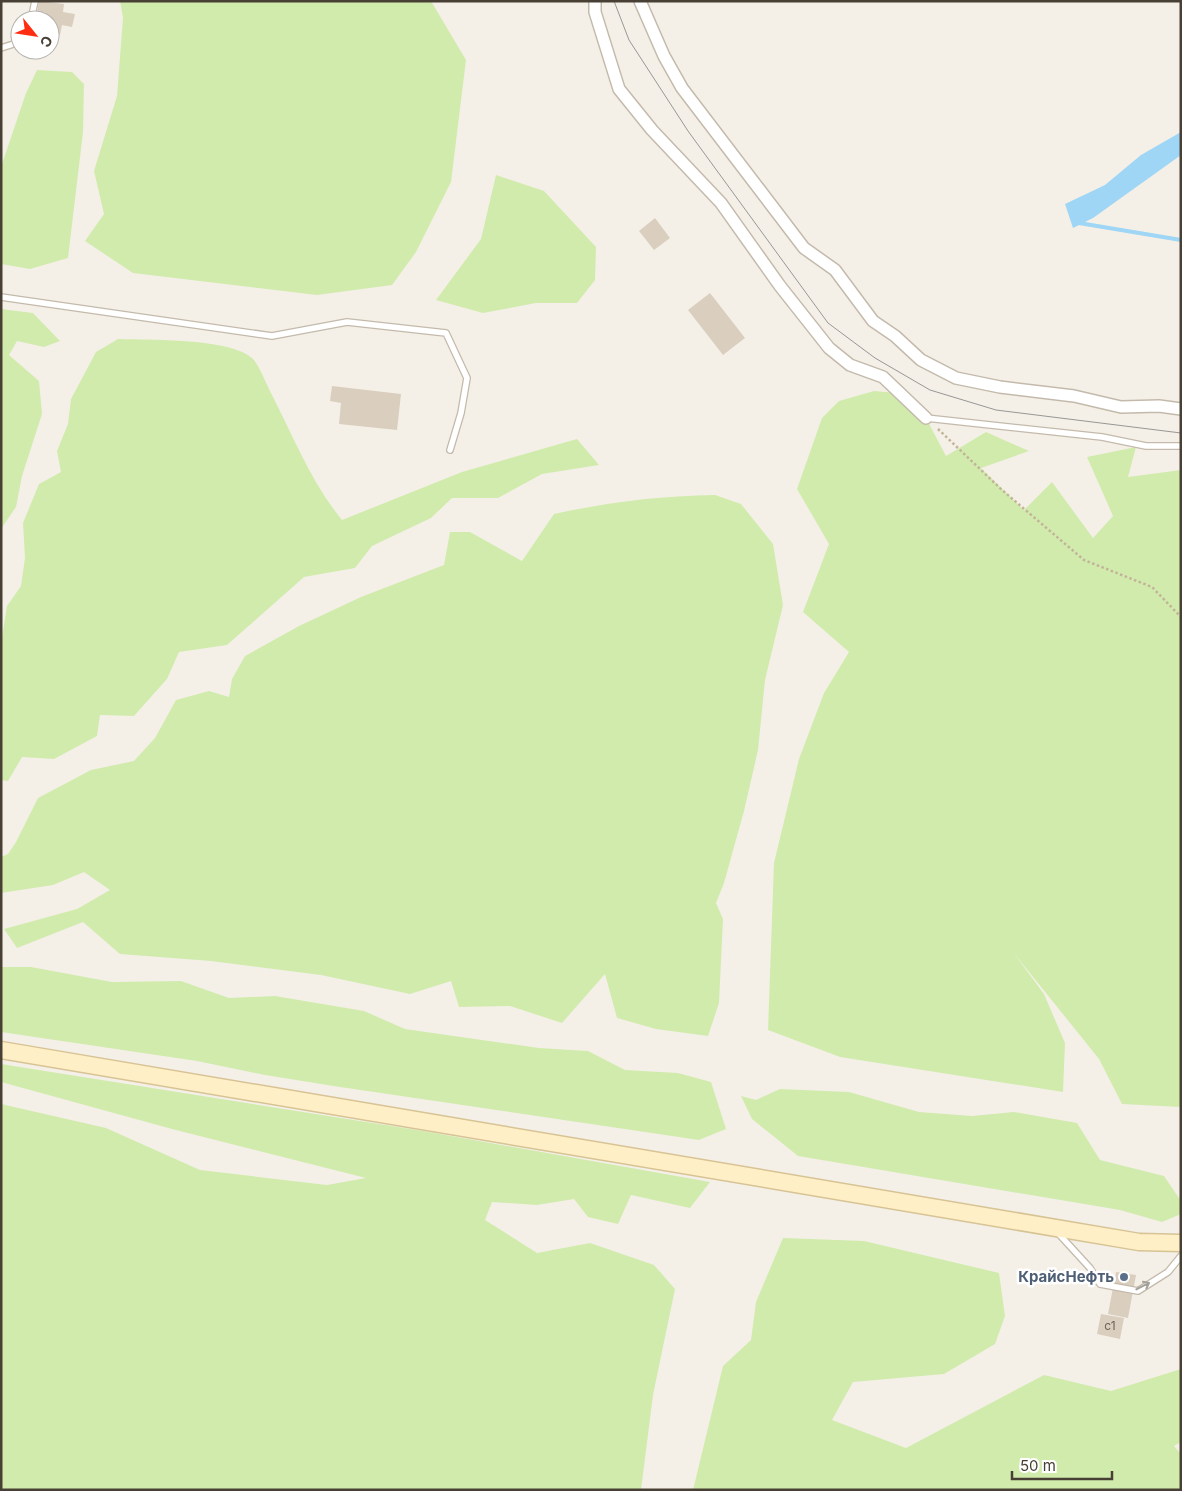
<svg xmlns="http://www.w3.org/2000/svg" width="1182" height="1491" viewBox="0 0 1182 1491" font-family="Inter,sans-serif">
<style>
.green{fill:#d1ebad}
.water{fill:#9fd5f5}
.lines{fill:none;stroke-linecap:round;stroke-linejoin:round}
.stream{stroke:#9fd5f5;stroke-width:4}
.building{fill:#dacebe}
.lane-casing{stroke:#c4baac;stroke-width:8}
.street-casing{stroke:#c4baac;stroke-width:14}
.secondary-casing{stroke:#d7c394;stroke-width:19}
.path{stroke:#c3b399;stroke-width:2.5;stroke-dasharray:2.5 2.5;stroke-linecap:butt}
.lane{stroke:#fff;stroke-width:5.5}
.street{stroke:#fff;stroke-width:11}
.secondary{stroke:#ffefc6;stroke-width:16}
.tram{stroke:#979797;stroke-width:1}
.oneway{stroke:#a4a09a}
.service-dot{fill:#5c6f8a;stroke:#fff;stroke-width:2}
.labels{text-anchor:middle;stroke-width:5;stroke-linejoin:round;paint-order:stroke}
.number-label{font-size:12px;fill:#6c6457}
.service-label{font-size:15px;font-weight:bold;fill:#4e5e75;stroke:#fff;text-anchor:end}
</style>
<rect width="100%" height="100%" fill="#f4f0e7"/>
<path class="green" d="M120 1H431L466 60 451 182 416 252 392 285 317 295 133 273 85 241 104 214 94 171 117 96 123 18Z
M37 70 72 72 84 84 83 132 68 258 30 269 1 264V167L26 93Z
M496 175 544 191 596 247 595 280 577 303H536L483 313 436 300 481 239Z
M1 309 33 313 60 341 44 347 17 341 9 355 39 381 42 414 22 476 16 507 1 529Z
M118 339C148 340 230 338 252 358 260 366 266 384 272 395 294 438 311 482 342 520L462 472 577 439 599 465 542 474 498 498H452L431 518 372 546 355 568 304 577 227 645 179 652 167 679 134 716 100 715 97 736 54 759 22 757 8 781 1 780V644L7 606 21 586 25 558 23 523 39 484 61 472 57 451 68 424 71 399 96 352Z
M874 391 908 394 926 418 946 456 986 432 1029 451 981 468 1024 510 1052 482 1093 538 1113 516 1087 457 1136 447 1128 477 1181 470V1107L1122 1104 1099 1059 1013 952 1044 994 1065 1043 1063 1092 840 1057 768 1030 774 863 799 759 824 693 849 652 803 612 829 544 797 489 822 418 839 401Z
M715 495 741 504 773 544 783 605 765 680 758 750 744 811 724 883 716 903 723 919 719 1003 708 1036 656 1029 617 1018 605 974 562 1023 510 1006 459 1007 451 981 410 994 321 975 211 961 120 954 83 922 17 948 4 929 77 909 110 890 84 872 53 885 1 893V857L8 854 16 842 38 798 91 770 134 761 155 738 176 700 209 691 229 697 232 679 245 656 299 626 361 597 444 565 450 532H470L522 561 554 514C610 502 657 496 715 495Z
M1 967H31L112 982 181 981 229 998 275 996 364 1011 405 1029 539 1048 588 1051 625 1070 678 1073 711 1082 726 1129 699 1140 340 1087 265 1075 197 1061 1 1032Z
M1 1064 423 1131 710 1182 690 1208 631 1195 618 1224 588 1217 574 1199 537 1205 492 1202 485 1220 537 1253 590 1243 654 1265 675 1289 653 1395 641 1490H1V1104L106 1128 200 1170 327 1185 366 1178 172 1129 1 1082Z
M780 1089 849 1092 919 1112 972 1116 1014 1112 1077 1123 1100 1160 1164 1176 1181 1201V1214L1162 1222 1120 1210 798 1156 752 1119 741 1096 756 1100Z
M783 1238 864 1241 999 1273 1005 1316 995 1344 944 1374 853 1382 832 1420 906 1448 1044 1375 1111 1391 1181 1369V1442L1174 1446 1181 1454V1490H693L723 1366 751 1340 756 1302Z"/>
<path class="water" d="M1181 132V155L1093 218 1073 228 1065 204 1105 185 1141 155Z"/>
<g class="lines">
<path class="stream" d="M1079 223 1181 240"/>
</g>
<path class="building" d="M39 1 64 4 63 12 75 14 72 27 62 25 60 35 50 34V20H36Z
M655 218 670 238 654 250 639 231Z
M710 293 745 338 723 355 688 310Z
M332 386 401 394 397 430 339 424 341 403 330 401Z
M1116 1272 1136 1275 1128 1318 1108 1314Z
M1101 1314 1124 1318 1120 1339 1097 1334Z"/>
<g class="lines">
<defs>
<path id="lane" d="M31 20 35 1
M1 48 20 42
M1 297 272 336 347 322 446 333 467 378 461 413 450 450
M926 418 1102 437 1146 446H1181
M1058 1233 1090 1268 1100 1284 1138 1291 1168 1272 1181 1256"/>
<path id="street" d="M595 1V12L619 89 652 130 721 203 780 286 829 348 850 365 883 377 926 418
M640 1 664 56 682 88 804 248 835 270 873 321 895 336 921 360 956 378 1000 387 1074 396 1121 407 1159 406 1181 409"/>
<path id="secondary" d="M1 1050 1139 1242 1181 1243"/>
</defs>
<use href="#lane" class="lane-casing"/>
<use href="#street" class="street-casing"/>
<use href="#secondary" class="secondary-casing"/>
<path class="path" d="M938 429 1002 490 1084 560 1152 587 1181 617"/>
<use href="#lane" class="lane"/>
<use href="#street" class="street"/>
<use href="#secondary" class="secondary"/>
<path class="tram" d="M614 1 629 40 688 131 828 323 875 358 930 390 996 410 1181 433"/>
</g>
<defs><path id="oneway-shaft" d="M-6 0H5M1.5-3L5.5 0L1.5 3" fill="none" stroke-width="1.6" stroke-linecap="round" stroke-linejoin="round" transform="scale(1.25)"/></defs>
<use class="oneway" href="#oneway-shaft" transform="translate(1143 1286) rotate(-27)"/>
<circle class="service-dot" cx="1124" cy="1277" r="5"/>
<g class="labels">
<g class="number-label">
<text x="1110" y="1330">с1</text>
</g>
<g class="service-label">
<text x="1114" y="1282">КрайсНефть</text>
</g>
</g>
<rect width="1182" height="1491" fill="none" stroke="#484035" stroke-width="5"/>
<g transform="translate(35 35) rotate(120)"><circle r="24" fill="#ffffff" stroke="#b6b3ae"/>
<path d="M0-4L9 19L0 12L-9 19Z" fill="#ff2e13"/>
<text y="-8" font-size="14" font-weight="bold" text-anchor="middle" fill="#484035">С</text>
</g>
<path d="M1012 1471v8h100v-8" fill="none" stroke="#484035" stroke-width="2.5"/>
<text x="1020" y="1471" font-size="15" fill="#484035" stroke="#ffffff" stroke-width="4" paint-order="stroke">50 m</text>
</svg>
